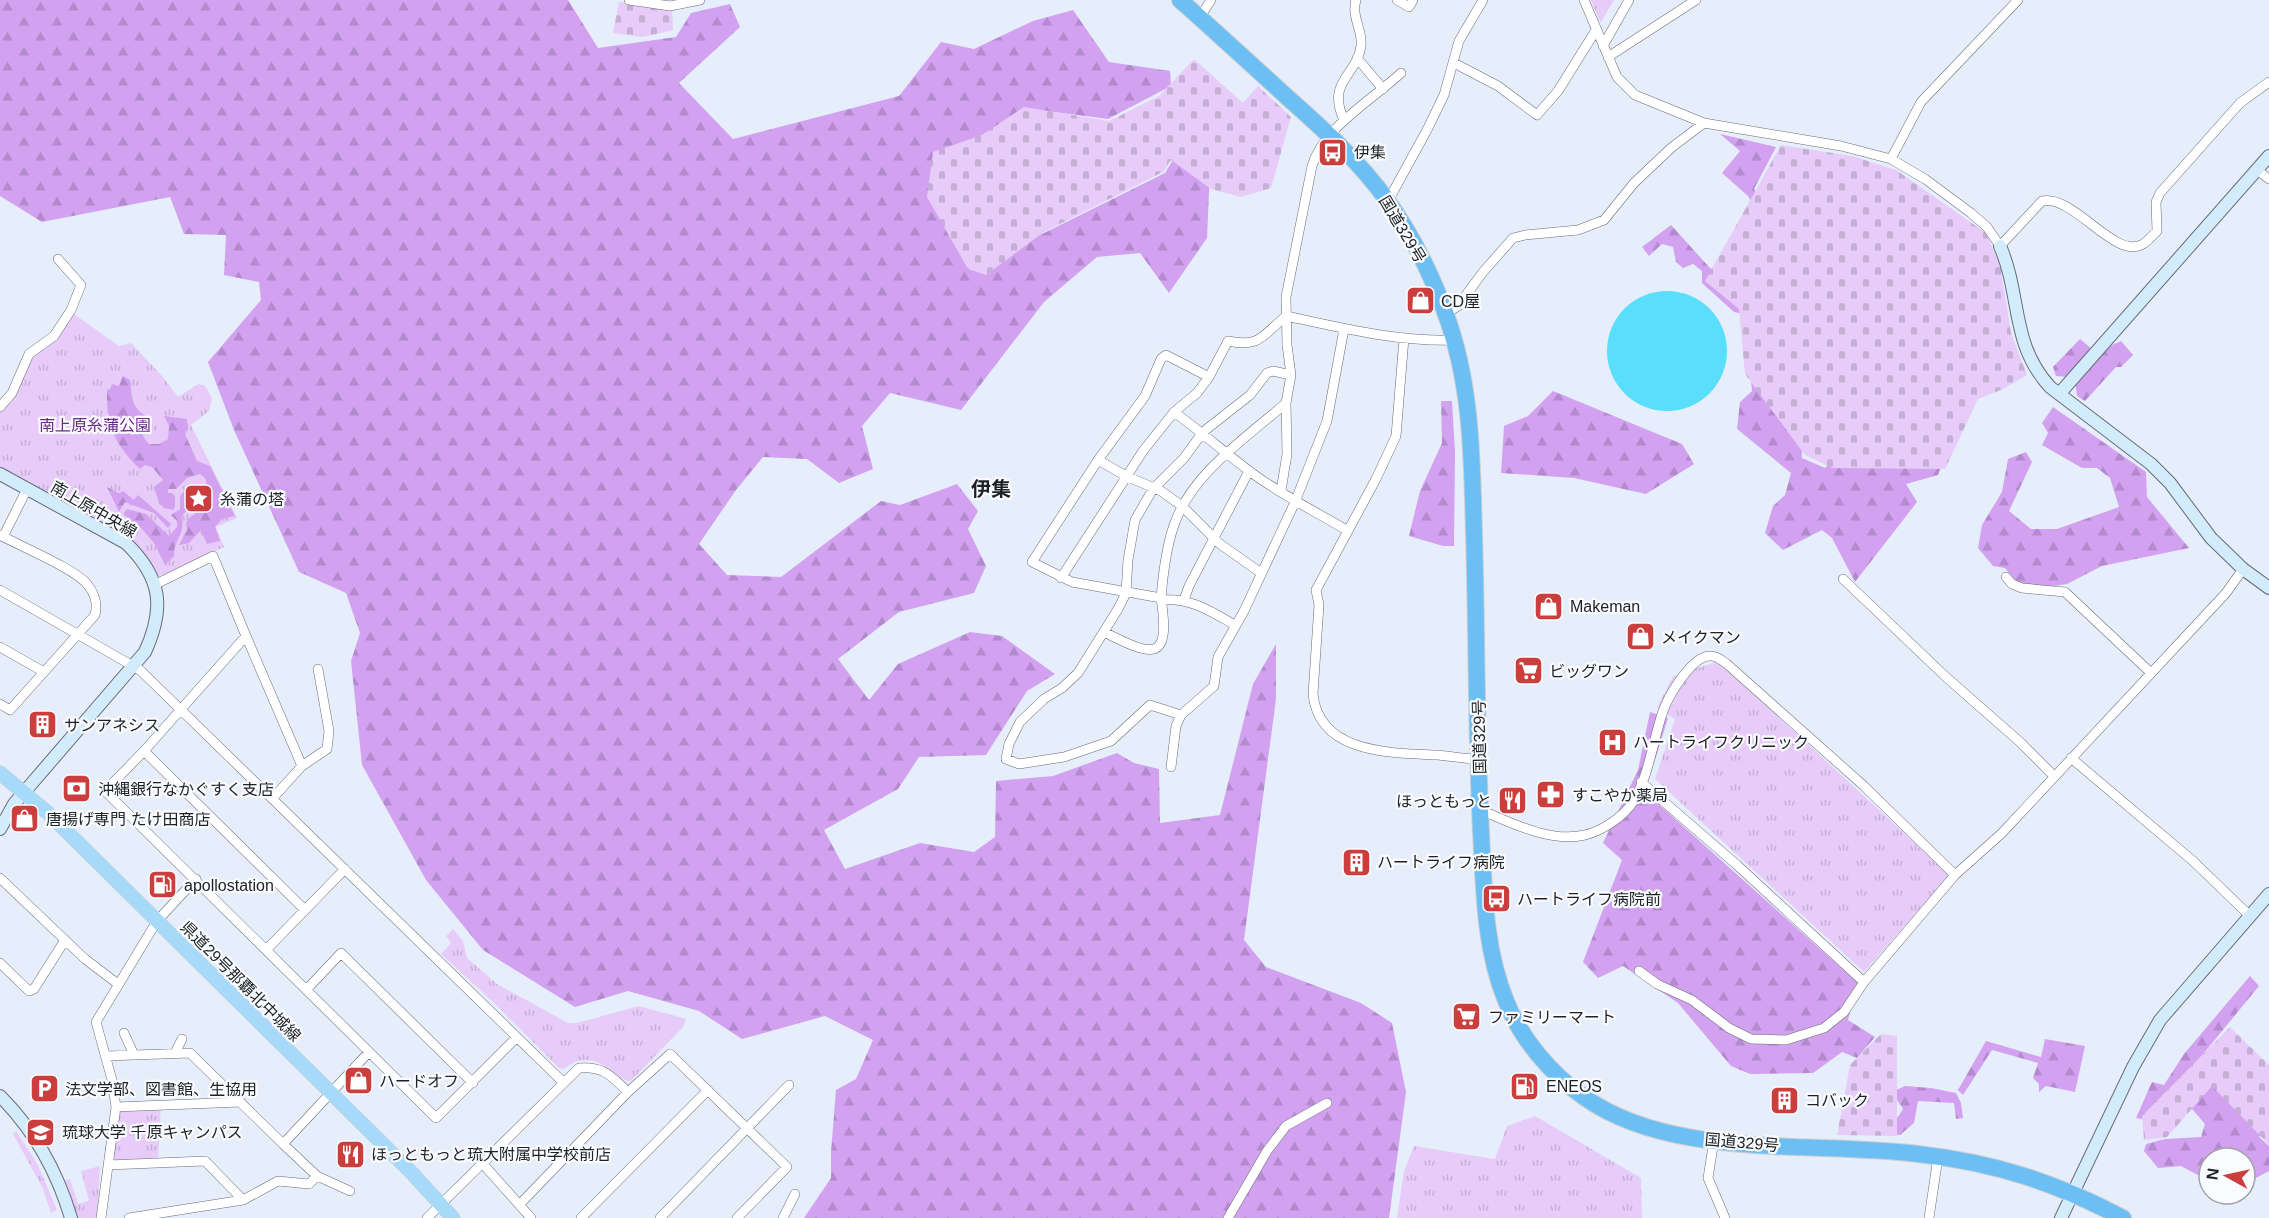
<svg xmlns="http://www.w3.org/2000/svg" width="2269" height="1218" viewBox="0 0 2269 1218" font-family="Arial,'Noto Sans JP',sans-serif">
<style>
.grass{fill:url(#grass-tufts)}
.forest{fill:url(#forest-firs)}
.cemetery{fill:url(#cemetery-stones)}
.water{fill:#59defb}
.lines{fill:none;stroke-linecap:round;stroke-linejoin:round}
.street-casing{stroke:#666c77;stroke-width:10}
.secondary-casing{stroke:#666c77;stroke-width:14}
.primary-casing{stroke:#cdcecf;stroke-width:15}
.highway-casing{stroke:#cdcecf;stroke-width:18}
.street{stroke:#fff;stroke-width:9}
.secondary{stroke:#d3ecfc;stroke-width:12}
.primary{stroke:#a7d9f8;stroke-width:14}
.highway{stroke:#6cbff4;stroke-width:16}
.labels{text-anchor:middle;stroke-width:4.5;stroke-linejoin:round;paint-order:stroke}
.poi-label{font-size:16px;fill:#1d2024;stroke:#fafbfe;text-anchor:start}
.street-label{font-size:16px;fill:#1d2024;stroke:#fafbfe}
.park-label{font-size:16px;fill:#692d88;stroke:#fafbfe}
.quarter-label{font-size:20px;font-weight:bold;fill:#1d2024;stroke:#fafbfe}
</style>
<defs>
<pattern id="grass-tufts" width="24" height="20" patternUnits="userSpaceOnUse" patternTransform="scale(1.5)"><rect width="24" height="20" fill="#e7ccf9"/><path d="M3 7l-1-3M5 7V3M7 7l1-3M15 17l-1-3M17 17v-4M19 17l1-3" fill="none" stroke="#c6afd5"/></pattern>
<pattern id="forest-firs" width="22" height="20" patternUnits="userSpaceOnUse" patternTransform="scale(1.5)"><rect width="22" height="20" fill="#d2a1f0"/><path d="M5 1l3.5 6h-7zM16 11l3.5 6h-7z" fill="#b48ace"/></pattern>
<pattern id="cemetery-stones" width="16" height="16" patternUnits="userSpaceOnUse" patternTransform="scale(1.5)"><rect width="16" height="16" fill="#e7ccf9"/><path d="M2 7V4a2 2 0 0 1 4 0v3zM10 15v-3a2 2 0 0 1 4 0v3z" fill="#c6afd5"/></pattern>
</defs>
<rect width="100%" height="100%" fill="#e7eefb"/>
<path class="grass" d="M1591 0H1614L1601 22 1599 20Z
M74 314 119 346 131 343 163 377 178 397 198 384 205 386 212 398 209 411 191 425 237 518 216 527 224 547 174 571 158 576 144 554 130 538 0 467V407L29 354 54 336Z
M1716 662 1752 692 1949 875 1864 972 1655 779 1675 719 1657 708 1673 676Z
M453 929 463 941 467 958 497 984 568 1023H577L639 1006 686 1019 683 1027 631 1081C622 1081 618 1075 611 1070 594 1058 580 1056 564 1069L559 1068 494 1003 441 954 451 943 446 936Z
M161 1105 158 1162 108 1165 116 1107Z
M1535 1116 1641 1178 1642 1218H1397L1404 1171 1414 1146 1495 1159 1507 1126Z
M16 1131 38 1165 57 1210 51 1213 43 1189 13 1134Z
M100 1166 97 1218H76L64 1181 70 1179 78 1204 89 1201 81 1171Z"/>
<path class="forest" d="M0 0H568L598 48 676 37 691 13 730 4 740 27 679 83 733 139 899 96 941 42 974 49 1033 21 1073 10 1109 62 1170 71 1171 86 1108 119 1054 112 1014 213 1042 234 1165 173 1194 125 1210 170 1207 238 1169 293 1140 253 1097 257 1044 302 961 410 890 393 862 426 873 469 839 483 807 459 763 457 736 490 699 544 727 575 781 577 881 501 900 505 957 484 978 511 968 529 986 566 974 593 899 612 838 659 869 700 898 664 970 632 1002 636 1055 674 1027 691 986 755 919 757 898 789 824 830 845 869 920 843 974 852 995 837 996 781 1053 776 1117 753 1134 763 1159 769 1160 823 1220 815 1253 684 1276 644V699L1244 940 1266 967 1361 1003 1392 1023 1406 1092 1389 1218H804L831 1178V1152L836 1090 856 1079 873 1040 825 1016 742 1039 699 1011 628 991 575 1007 483 950 426 880 362 765 351 661 360 633 346 593 299 572 234 430 208 362 261 300 259 282 224 275 226 235 184 234 170 197 42 222 0 196Z
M1720 134 1776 147 1754 189 1761 197 1753 205 1748 196 1722 173 1740 151Z
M1671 225 1710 268 1738 281 1765 319 1734 312 1702 283V271L1693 264 1683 268 1676 262 1673 247 1662 244 1649 256 1642 247Z
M1746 329 1801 421 1802 458 1825 468 1844 446 1956 428 1938 475 1906 484 1917 502 1855 582 1832 538 1822 530 1783 550 1765 533 1773 506 1785 495 1791 473 1737 429 1740 402 1752 391Z
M2080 339 2092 349 2069 377 2056 376 2053 367Z
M2121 341 2133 355 2121 367H2116L2085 401 2077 396 2075 382 2112 345Z
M123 376 130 380C132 394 131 408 145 415L146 421C139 431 142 436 149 444H159L168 439 169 426 164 416 187 419 188 429 185 434 197 461 210 466 235 516 222 519 215 527 220 541 207 544 201 530 189 543 179 545 187 530 186 523 189 518 207 505 209 497 205 492C208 484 207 478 200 474L187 478 176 489H168V493H172L175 496V507L173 510 164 508 159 503 154 487 163 480 152 467 145 465 140 469C114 443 106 426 107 390L110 389 112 384 119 386Z
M1553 391 1682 444 1694 464 1646 494 1574 478 1501 473 1504 426 1528 416Z
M1441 401H1452L1455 452 1454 546H1443L1409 536 1420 491 1442 443Z
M2053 407 2146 472 2147 497 2189 548 2102 566 2067 584 2047 587 2016 582 2005 568 1993 566 1978 548 1982 525 2002 492 2008 459 2026 452 2032 462 2009 511 2031 529H2057L2119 507 2110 478 2097 468H2082L2042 445 2048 433 2042 423Z
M107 487 119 493 123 491 134 500 138 495 171 524 168 528 154 513 125 502 119 512Z
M185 490H188V509L182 516C185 536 174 539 174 556L165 565 154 543 142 529 123 514 127 509 146 514 169 536 177 527V521L171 515 180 509V496Z
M1650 712 1668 718 1645 792 1858 983 1848 1020 1875 1037 1857 1058 1842 1052 1813 1073 1750 1074 1731 1066 1678 1003 1623 966 1598 978 1583 962 1622 860 1603 843 1638 770Z
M2250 976 2259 986 2195 1064 2267 1126 2259 1137 2269 1146V1171L2254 1179 2245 1180V1158H2209V1181L2181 1166 2158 1168 2144 1151 2146 1144 2165 1139 2201 1137 2205 1124 2180 1095 2163 1094 2153 1121 2136 1118 2152 1082 2164 1085 2184 1054Z
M2045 1039 2085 1046 2075 1092 2046 1086 2039 1092V1084L2033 1078 2038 1063 1992 1050 1963 1095 1958 1090 1986 1041 2041 1057Z
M1905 1086 1931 1088 1956 1093 1961 1103 1963 1118 1956 1119 1954 1103 1918 1101 1914 1123 1900 1135 1875 1133 1873 1130 1898 1117 1903 1109 1892 1092Z"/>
<path class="cemetery" d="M619 2 672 9 673 30 643 37 613 33Z
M1194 59 1243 103 1258 86 1291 117 1271 188 1241 197 1211 189 1171 160 1163 172 1044 232 986 275 968 269 927 197 933 152 982 135 1024 107 1109 121 1159 96Z
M1781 145 1852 156 1896 170 1986 233 2000 264 2011 333 2027 375 2001 390 1978 399 1945 469 1832 468 1805 455 1745 374 1739 309 1705 281Z
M2230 1027 2269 1065V1145L2212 1086 2167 1137 2144 1140 2142 1116Z
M1881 1034 1897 1036V1136L1837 1135 1850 1065Z"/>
<path class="water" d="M1607 351a60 60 0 1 1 120 0a60 60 0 1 1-120 0Z"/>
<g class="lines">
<defs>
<path id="street" d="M629 0 670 6 700 0
M1397 0 1409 7 1413 0
M1584 0 1617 77 1635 95 1704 123 1841 146 1891 159 1925 179 1971 213 1987 227 2000 246 2042 201C2074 194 2115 261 2143 244 2148 241 2153 235 2157 231L2156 202 2160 193 2240 103 2269 82
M1200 17 1211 0
M1603 46 1629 0
M1608 57 1696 0
M1357 58 1383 89
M1454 63 1498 86 1537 115 1558 91 1596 30
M1344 120C1326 81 1357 76 1361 46 1363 30 1351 17 1356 0
M1891 159 1921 102 2018 0
M2257 170 2269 179
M1388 201 1427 130 1444 95 1459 41 1483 0
M1446 314 1458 306 1483 272 1513 238 1525 235 1578 230 1604 220 1634 183 1671 148 1704 123
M1286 316C1341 328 1398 342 1455 340
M1404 338 1396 436 1376 479 1316 590 1319 605 1313 694C1319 754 1391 753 1437 755 1451 756 1465 759 1479 759
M1291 375 1273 371 1267 373 1250 395 1203 432 1184 458 1153 489 1135 520 1128 560 1126 593 1118 609 1078 673 1062 688 1044 699 1020 722 1009 744 1006 759 1019 764 1064 757 1111 741 1150 705 1181 715 1214 686 1218 657 1244 611 1295 502 1327 421 1344 329
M1209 377 1166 355 1161 359 1145 396 1098 460 1032 562 1072 582 1161 598C1163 574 1166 548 1174 525 1192 473 1246 438 1286 403
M0 407 12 393 29 354 54 336 71 310 81 285 58 259
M1174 412C1200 431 1223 451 1248 470 1279 494 1315 511 1348 531
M1098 460 1126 476 1161 491 1182 506 1220 544 1261 573
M1281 491 1287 454 1286 403 1291 375 1287 345 1286 297 1312 166C1323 128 1372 100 1401 73
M0 535C20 546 75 569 87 584 95 594 98 603 95 615L10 710 0 704
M3 537 27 489
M2006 577 2012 584 2022 588 2065 592 2151 673
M1061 578 1143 451 1174 412 1197 393 1209 377 1228 341C1260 348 1263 335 1286 316
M1843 579 1946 677 2020 742 2054 776
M156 584 213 556 246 636
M0 590 140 670 563 1082
M1162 600C1190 597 1212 612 1235 625
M1184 600 1189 586 1249 471
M1104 632C1153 657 1171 663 1161 598
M0 647 44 672
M144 751 105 791 436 1118 516 1038
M2071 758 2193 861 2250 916
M302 766 327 749 329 731 318 669
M1171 767 1176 726 1181 715
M1641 782 1737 865 1864 982
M272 799 302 766 246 636 144 751 305 910 345 869
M1480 810C1513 823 1549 843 1585 835 1602 831 1623 817 1633 802 1649 776 1653 740 1663 711 1669 695 1693 654 1711 656 1718 656 1722 661 1727 664L1864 786 1955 875
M0 878 85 959 118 984
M266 950 305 910
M0 963 29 991 34 989 65 940
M1639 971 1657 984 1692 1000 1729 1028 1751 1039 1786 1040 1824 1028 1844 1012 1864 982 1955 875 2002 833 2226 593 2243 569
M307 989 341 953 473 1083
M124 1033 134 1055
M175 1053 182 1039
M106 1056 190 1053 283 1144
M116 1107 241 1102
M1714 1140 1708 1178 1725 1218
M483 1164 531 1218
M108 1165 205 1161 243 1200 278 1181 309 1184 317 1176 350 1191
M317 1176 283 1144 369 1052
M520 1204 628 1092 670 1054 787 1167 737 1218
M101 1218 116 1107 112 1080 96 1022 157 921 196 879
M129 1218 243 1200
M427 1218 579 1068C604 1066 611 1076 628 1092
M581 1218 708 1090
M660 1218 789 1085
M783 1218 795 1194
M1228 1218 1267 1151 1286 1126 1327 1103
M1929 1218 1938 1157"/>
<path id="secondary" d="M2000 246C2022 297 2010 343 2050 387L2151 464 2170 483 2211 538 2243 569 2269 588
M2060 393 2269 156
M0 474 126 543C162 578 165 608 145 652L14 804 0 829
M0 1096C34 1130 57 1171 71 1218
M2061 1218 2133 1067 2160 1020 2269 894"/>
<path id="primary" d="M0 773 48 813 411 1172 453 1218"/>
<path id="highway" d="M1180 0C1216 32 1252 65 1287 97 1323 129 1359 161 1387 200 1411 234 1431 273 1445 312 1472 384 1472 459 1474 534 1477 633 1476 733 1481 832 1484 887 1484 948 1506 1001 1521 1039 1551 1074 1584 1097 1672 1160 1815 1141 1918 1154 1996 1163 2054 1182 2123 1218"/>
</defs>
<use href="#street" class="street-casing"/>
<use href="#secondary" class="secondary-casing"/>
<use href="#primary" class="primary-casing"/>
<use href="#highway" class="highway-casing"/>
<use href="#street" class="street"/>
<use href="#secondary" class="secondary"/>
<use href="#primary" class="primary"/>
<use href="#highway" class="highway"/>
</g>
<defs>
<symbol id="bus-square" viewBox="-11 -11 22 22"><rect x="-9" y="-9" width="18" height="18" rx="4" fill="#cc3d3e" stroke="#fafbfe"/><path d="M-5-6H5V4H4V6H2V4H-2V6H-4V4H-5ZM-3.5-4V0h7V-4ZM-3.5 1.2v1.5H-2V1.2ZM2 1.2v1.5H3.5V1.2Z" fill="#fff"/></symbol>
<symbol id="shop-square" viewBox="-11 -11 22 22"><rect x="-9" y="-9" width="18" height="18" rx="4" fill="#cc3d3e" stroke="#fafbfe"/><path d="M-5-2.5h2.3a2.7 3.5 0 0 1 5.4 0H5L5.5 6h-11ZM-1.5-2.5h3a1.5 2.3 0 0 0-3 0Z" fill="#fff"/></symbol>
<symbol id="sight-square" viewBox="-11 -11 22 22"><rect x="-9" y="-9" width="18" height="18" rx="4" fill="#cc3d3e" stroke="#fafbfe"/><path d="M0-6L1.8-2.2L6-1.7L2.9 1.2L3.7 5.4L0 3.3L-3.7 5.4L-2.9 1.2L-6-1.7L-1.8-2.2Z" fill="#fff"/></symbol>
<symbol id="supermarket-square" viewBox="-11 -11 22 22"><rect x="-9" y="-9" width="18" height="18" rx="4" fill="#cc3d3e" stroke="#fafbfe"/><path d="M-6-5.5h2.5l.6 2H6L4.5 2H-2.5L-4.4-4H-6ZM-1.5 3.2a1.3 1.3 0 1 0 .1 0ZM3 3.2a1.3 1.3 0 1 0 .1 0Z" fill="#fff"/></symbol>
<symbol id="building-square" viewBox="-11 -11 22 22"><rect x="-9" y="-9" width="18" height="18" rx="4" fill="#cc3d3e" stroke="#fafbfe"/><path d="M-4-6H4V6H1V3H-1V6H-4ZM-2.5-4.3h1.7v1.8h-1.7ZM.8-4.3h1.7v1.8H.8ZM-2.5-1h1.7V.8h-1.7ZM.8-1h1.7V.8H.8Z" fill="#fff"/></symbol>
<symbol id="hospital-square" viewBox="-11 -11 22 22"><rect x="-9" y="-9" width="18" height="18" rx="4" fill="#cc3d3e" stroke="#fafbfe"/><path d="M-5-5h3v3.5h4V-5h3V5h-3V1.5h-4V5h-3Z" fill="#fff"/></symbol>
<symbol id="bank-square" viewBox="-11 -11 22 22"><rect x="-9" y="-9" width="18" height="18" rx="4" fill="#cc3d3e" stroke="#fafbfe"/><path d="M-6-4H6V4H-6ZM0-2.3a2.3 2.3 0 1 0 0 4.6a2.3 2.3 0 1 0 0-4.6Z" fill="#fff"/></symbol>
<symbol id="pharmacy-square" viewBox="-11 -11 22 22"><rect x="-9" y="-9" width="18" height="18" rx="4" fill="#cc3d3e" stroke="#fafbfe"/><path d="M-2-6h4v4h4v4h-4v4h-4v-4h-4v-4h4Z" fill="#fff"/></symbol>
<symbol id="restaurant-square" viewBox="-11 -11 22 22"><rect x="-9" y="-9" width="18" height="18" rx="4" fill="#cc3d3e" stroke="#fafbfe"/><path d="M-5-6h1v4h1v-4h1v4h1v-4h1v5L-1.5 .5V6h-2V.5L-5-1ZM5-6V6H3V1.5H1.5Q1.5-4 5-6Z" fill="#fff"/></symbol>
<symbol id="fuel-square" viewBox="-11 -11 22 22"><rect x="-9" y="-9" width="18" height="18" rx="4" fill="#cc3d3e" stroke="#fafbfe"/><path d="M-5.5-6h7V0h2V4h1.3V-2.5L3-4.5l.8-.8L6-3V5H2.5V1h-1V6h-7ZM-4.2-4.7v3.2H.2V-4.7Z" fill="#fff"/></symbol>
<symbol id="parking-square" viewBox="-11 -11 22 22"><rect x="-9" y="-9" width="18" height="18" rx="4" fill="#cc3d3e" stroke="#fafbfe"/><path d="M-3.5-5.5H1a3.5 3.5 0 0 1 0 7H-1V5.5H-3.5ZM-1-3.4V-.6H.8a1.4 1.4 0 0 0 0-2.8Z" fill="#fff"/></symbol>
<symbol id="university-square" viewBox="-11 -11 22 22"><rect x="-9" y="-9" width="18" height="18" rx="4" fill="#cc3d3e" stroke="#fafbfe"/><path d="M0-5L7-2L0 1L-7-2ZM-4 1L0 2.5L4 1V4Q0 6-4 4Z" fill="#fff"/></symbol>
</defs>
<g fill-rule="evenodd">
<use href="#bus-square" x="1316" y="136" width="33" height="33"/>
<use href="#shop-square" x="1404" y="284" width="33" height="33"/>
<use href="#sight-square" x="182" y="482" width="33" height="33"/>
<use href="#shop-square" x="1532" y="590" width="33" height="33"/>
<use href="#shop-square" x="1624" y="620" width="33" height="33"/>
<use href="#supermarket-square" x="1512" y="654" width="33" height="33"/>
<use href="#building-square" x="26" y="708" width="33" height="33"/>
<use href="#hospital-square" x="1596" y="726" width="33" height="33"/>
<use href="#bank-square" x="60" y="772" width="33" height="33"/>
<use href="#pharmacy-square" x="1534" y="778" width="33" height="33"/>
<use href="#restaurant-square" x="1496" y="784" width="33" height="33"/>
<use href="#shop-square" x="8" y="802" width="33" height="33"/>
<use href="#building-square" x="1340" y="846" width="33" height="33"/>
<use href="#fuel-square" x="146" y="868" width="33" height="33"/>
<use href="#bus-square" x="1480" y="882" width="33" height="33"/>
<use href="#supermarket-square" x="1450" y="1000" width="33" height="33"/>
<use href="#shop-square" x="342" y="1064" width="33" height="33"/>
<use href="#fuel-square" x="1508" y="1070" width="33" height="33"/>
<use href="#parking-square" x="28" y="1072" width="33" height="33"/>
<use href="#building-square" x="1768" y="1084" width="33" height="33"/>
<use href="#university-square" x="24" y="1116" width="33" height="33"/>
<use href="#restaurant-square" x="334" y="1138" width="33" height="33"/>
</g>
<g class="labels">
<g class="poi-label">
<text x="1354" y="158">伊集</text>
<text x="1441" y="307">CD屋</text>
<text x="220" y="505">糸蒲の塔</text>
<text x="1570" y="612">Makeman</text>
<text x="1661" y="643">メイクマン</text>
<text x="1549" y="677">ビッグワン</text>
<text x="64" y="731">サンアネシス</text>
<text x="1633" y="748">ハートライフクリニック</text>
<text x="98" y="795">沖縄銀行なかぐすく支店</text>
<text x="1572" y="801">すこやか薬局</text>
<text x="1492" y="807" text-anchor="end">ほっともっと</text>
<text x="46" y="825">唐揚げ専門 たけ田商店</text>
<text x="1377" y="868">ハートライフ病院</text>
<text x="184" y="891">apollostation</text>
<text x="1517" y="905">ハートライフ病院前</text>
<text x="1488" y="1023">ファミリーマート</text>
<text x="379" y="1087">ハードオフ</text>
<text x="1546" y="1092">ENEOS</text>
<text x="65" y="1095">法文学部、図書館、生協用</text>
<text x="1805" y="1106">コバック</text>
<text x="62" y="1138">琉球大学 千原キャンパス</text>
<text x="371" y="1160">ほっともっと琉大附属中学校前店</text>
</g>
<g class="street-label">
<text transform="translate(1403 229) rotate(59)" y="6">国道329号</text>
<text transform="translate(94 509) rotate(30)" y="6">南上原中央線</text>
<text transform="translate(1479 737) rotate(-91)" y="6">国道329号</text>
<text transform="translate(241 981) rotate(45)" y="6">県道29号那覇北中城線</text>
<text transform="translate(1742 1142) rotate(5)" y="6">国道329号</text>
</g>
<g class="park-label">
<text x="95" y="431">南上原糸蒲公園</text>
</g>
<g class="quarter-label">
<text x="991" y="496">伊集</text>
</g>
</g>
<g transform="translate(2227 1176) rotate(278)"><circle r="28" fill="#fafbfe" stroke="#a2a3a7" stroke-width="1.5"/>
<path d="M0-4.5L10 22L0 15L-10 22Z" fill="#cc3d3e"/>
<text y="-9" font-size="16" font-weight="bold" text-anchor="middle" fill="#1d2024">N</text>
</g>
</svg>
